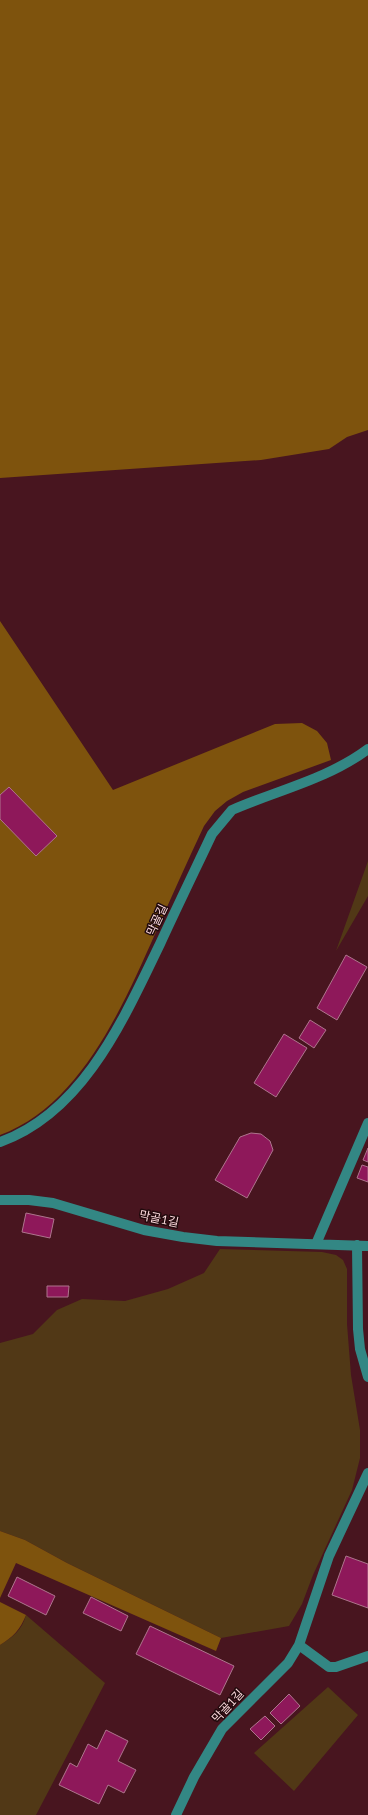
<svg xmlns="http://www.w3.org/2000/svg" width="368" height="1815" viewBox="0 0 368 1815" font-family="Lato,'Noto Sans KR',sans-serif">
<style>
.green{fill:#513816}
.forest{fill:#7e530d}
.building{fill:#8e185a;stroke:#ae758d}
.lines{fill:none;stroke-linecap:round;stroke-linejoin:round}
.minor{stroke:#338784;stroke-width:10}
.labels{text-anchor:middle;stroke-width:3;stroke-linejoin:round;paint-order:stroke}
.street-label{font-size:12px;fill:#fcd9dc;stroke:#210a0d}
</style>
<rect width="100%" height="100%" fill="#48151f"/>
<path class="green" d="M368 861V896L336 951Z
M220 1249 322 1252 336 1255 343 1260 347 1269V1324L351 1375 360 1430V1458L352 1490 313 1575 302 1604 289 1626 221 1638 67 1563 25 1540 0 1531V1343L33 1334 57 1310 82 1299 125 1301 168 1289 204 1273Z
M26 1615 105 1683 36 1815H0V1645C13 1637 22 1630 26 1615Z
M328 1687 358 1715 294 1791 254 1753Z"/>
<path class="forest" d="M0 0H368V430L347 437 329 449 261 460 0 478Z
M0 621 113 790 275 724 302 723 317 731 327 743 331 760 243 792 227 801 215 811 204 826C187 862 171 898 155 934 123 1006 80 1106 0 1135Z
M0 1531 25 1540 67 1563 221 1638 216 1651 16 1563 0 1598Z
M0 1602 26 1615C20 1630 13 1637 0 1645Z"/>
<path class="building" d="M9 787 57 836 36 856 0 819V795Z
M346 955 367 967 337 1020 317 1008Z
M310 1020 326 1030 314 1048 299 1038Z
M284 1034 307 1048 276 1097 254 1083Z
M251 1133 261 1134 270 1141 273 1150 247 1198 215 1180 240 1137Z
M368 1148V1162L363 1160Z
M362 1165 368 1167V1182L357 1178Z
M26 1213 54 1219 50 1238 22 1232Z
M47 1286H69L68 1297H47Z
M346 1556 368 1564V1608L332 1595Z
M17 1577 55 1596 46 1615 8 1596Z
M91 1597 128 1616 121 1631 83 1613Z
M150 1626 234 1666 220 1695 136 1654Z
M289 1694 300 1706 281 1724 270 1713Z
M265 1716 275 1726 261 1740 250 1729Z
M106 1730 128 1741 118 1761 136 1770 124 1793 108 1785 99 1804 59 1785 70 1763 77 1767 88 1744 97 1749Z"/>
<g class="lines">
<path class="minor" d="M0 1142C84 1112 124 1018 160 944 177 907 195 870 212 834L232 810C278 790 328 779 368 749
M0 1200H29L53 1203 144 1230 183 1237 217 1241 368 1246
M316 1244 368 1123
M357 1245 358 1329 360 1349 368 1377
M299 1645 329 1667H336L368 1656
M176 1815 194 1777 222 1729 288 1663 299 1645 329 1556 368 1473"/>
</g>
<g class="labels">
<g class="street-label">
<text transform="translate(157 920) rotate(-65)" y="4">막골길</text>
<text transform="translate(159 1219) rotate(12)" y="4">막골1길</text>
<text transform="translate(228 1706) rotate(-47)" y="4">막골1길</text>
</g>
</g>
</svg>
